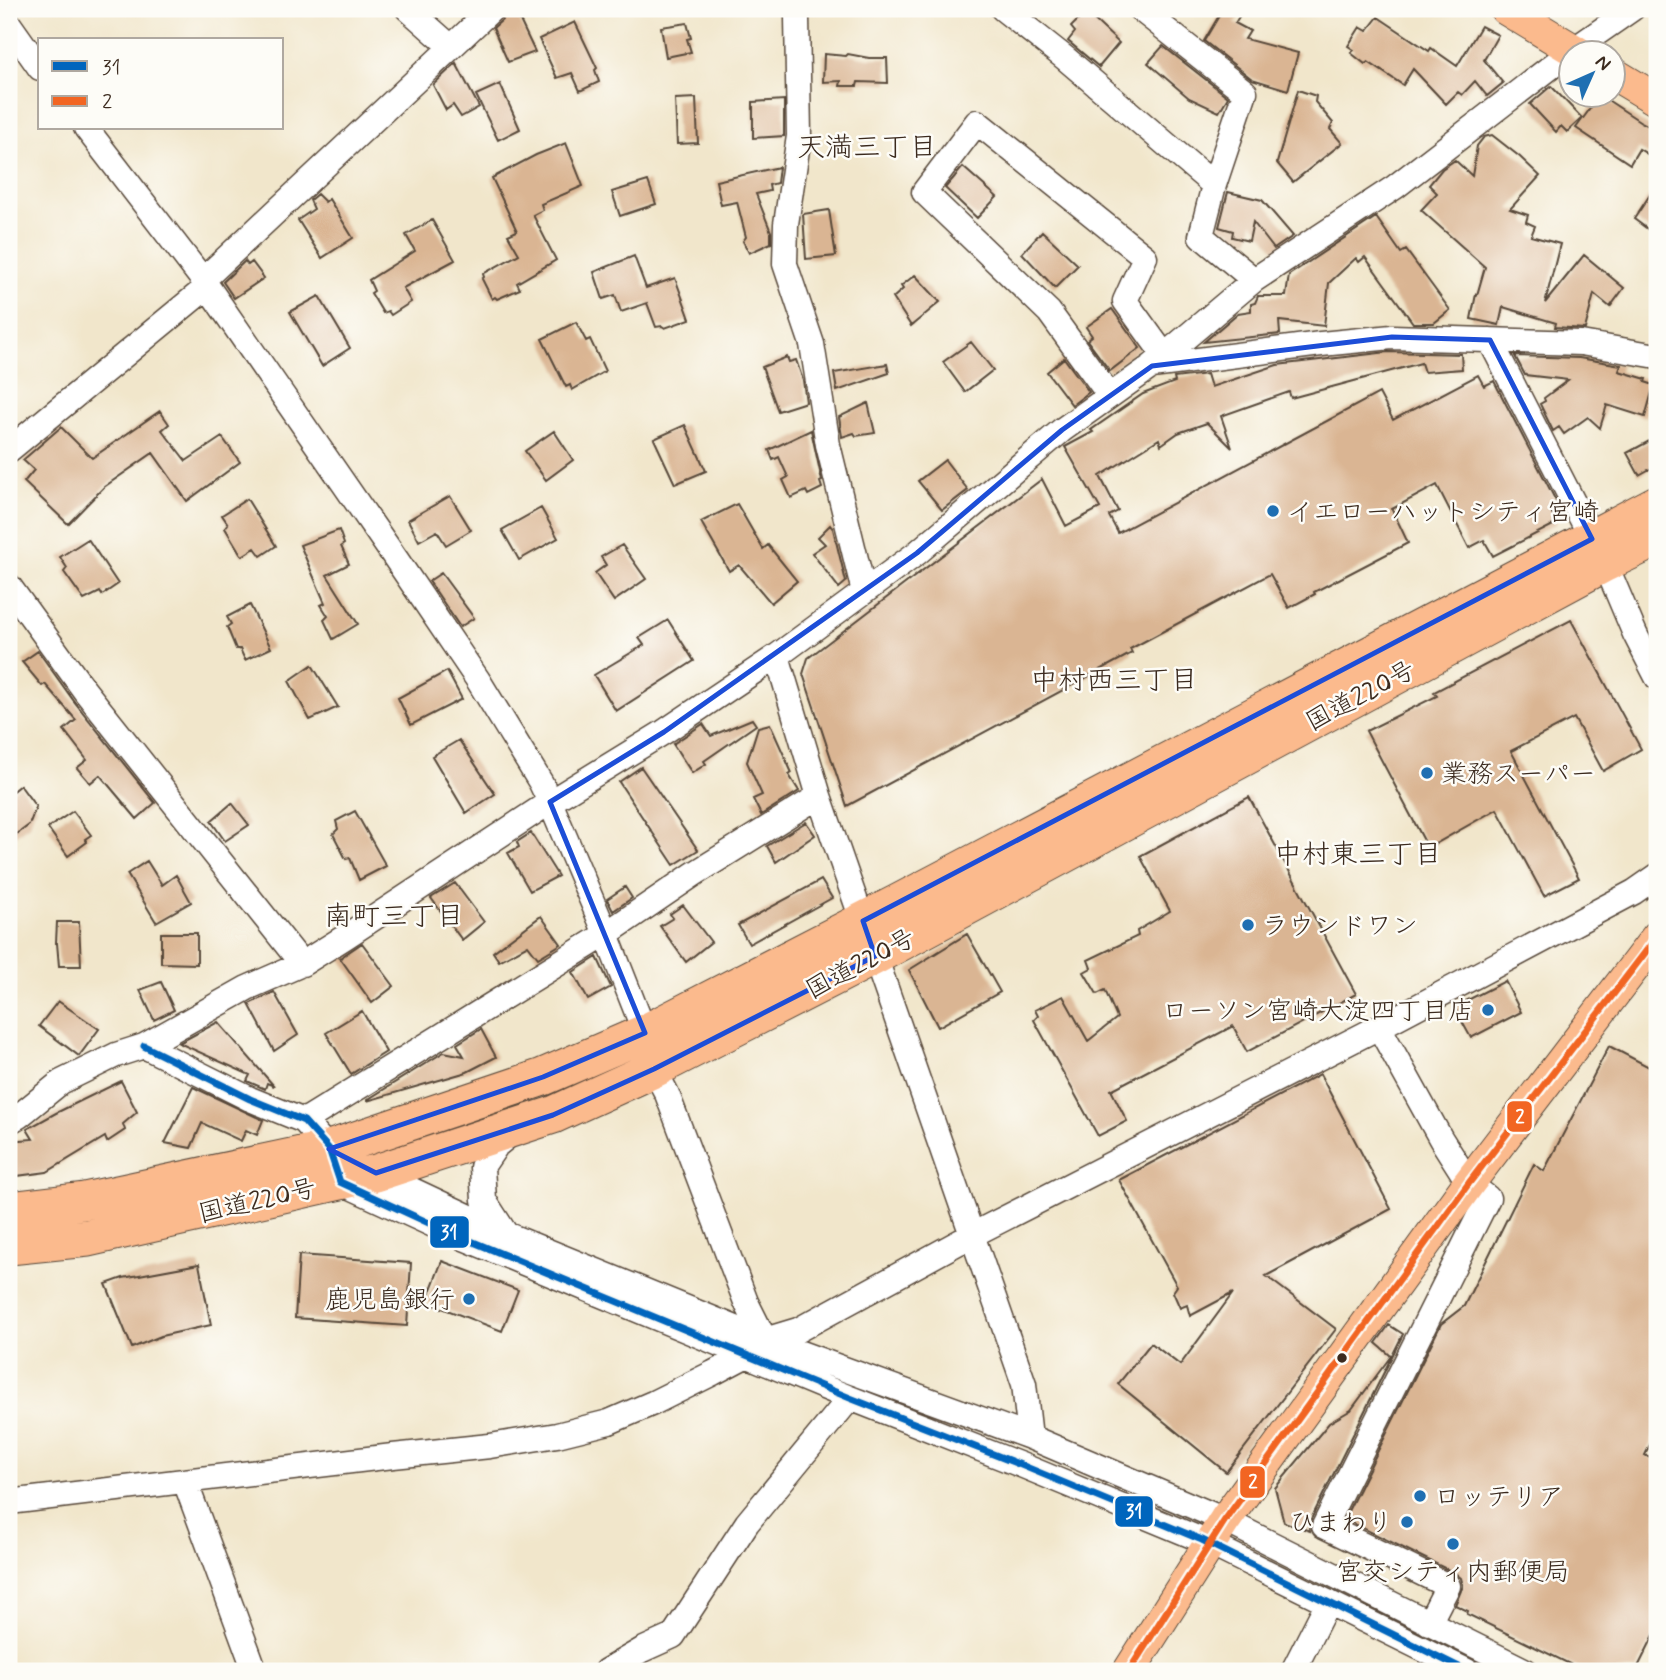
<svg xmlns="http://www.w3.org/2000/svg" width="1666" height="1680" viewBox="0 0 1666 1680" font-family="Mynerve,'Klee One',sans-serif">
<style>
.building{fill:#dab593}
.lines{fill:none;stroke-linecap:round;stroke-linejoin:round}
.minor-casing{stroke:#564638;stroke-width:27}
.major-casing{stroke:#564638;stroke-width:34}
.highway-casing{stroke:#564638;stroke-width:39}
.minor{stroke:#fff;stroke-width:24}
.major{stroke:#fbba8d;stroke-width:32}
.highway{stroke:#fbba8d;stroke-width:37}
.bus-1-casing{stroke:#fdfcf7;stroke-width:12}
.bus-2-casing{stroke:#fdfcf7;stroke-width:12}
.bus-1{stroke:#0065bd;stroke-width:7}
.bus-2{stroke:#f26522;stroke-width:7}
.marked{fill:none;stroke:#1d4ed8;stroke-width:5;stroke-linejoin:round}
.poi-dot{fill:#1f6fb2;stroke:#fdfcf7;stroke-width:2.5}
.bus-dot{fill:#3b2a1e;stroke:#fdfcf7;stroke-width:2.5}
.labels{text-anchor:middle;stroke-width:5;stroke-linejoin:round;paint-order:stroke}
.poi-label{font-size:26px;fill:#3b2a1e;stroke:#fdfcf7;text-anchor:start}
.street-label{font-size:26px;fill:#3b2a1e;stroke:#fdfcf7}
.neighbourhood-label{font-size:28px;fill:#3b2a1e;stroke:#fdfcf7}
.line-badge{stroke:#fdfcf7;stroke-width:2.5}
.badge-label{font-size:19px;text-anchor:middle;font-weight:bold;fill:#fff}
</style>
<rect width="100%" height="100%" fill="#fdfcf7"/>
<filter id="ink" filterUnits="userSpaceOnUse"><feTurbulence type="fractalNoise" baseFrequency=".0143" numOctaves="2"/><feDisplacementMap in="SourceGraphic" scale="14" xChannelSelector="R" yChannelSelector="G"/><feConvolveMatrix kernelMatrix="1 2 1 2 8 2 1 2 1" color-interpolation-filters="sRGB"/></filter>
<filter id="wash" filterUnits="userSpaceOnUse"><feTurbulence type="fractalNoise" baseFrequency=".00686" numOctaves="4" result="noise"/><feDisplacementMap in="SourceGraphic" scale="28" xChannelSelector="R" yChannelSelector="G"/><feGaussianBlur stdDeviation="1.57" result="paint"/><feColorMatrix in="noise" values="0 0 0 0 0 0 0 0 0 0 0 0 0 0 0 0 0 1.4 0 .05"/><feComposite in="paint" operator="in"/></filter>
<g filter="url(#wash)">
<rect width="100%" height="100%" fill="#f1e6cb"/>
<g id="blocks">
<path class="building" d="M1223 9H1228L1240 15 1235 23 1250 31 1245 39 1298 53 1288 90 1252 79 1204 41Z
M515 10 535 52 508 62 493 28 502 20 506 13Z
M1086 12 1119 43 1099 67 1068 41 1075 32 1071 27Z
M1378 17 1429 51 1431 48 1457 66 1481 26 1498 35 1484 60 1503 83 1487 96 1475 81 1462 95 1458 92 1446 104 1413 69 1403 85 1368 62 1365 64 1351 53 1354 50 1348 46 1360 27 1367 31Z
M575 22 597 68 595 70 599 82 580 91 572 73 557 78 539 39Z
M687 23 691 38 687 39 691 52 666 57 661 27Z
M1163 46 1228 97 1219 112 1189 98 1148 63Z
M824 54 846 56 848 54 869 58H887L888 83 858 82 857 86H840L841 81 823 82Z
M456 63 479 107 461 117 453 105 446 110 433 85Z
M500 84 520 129 498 140 476 95Z
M1551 86 1582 118 1567 132 1561 126 1556 132 1530 104Z
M1298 90 1316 96 1315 102 1333 123 1330 129 1342 143 1293 182 1277 163Z
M1600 95 1641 122 1657 130V160L1639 149 1630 164 1576 128Z
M696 98 698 143 677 144 675 99Z
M784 100V136L753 138V102Z
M1492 135 1520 157 1540 176 1510 209 1528 215 1526 222 1535 226 1531 236 1560 244 1545 303 1584 255 1624 288 1610 307 1594 294 1585 329 1555 327 1556 323 1503 307 1499 325 1471 319 1476 294 1477 295 1485 267 1421 210 1437 193 1429 185 1442 169 1455 160 1472 176 1477 146 1484 137Z
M566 143 583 186 541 204 543 210 533 215 556 260 517 283 520 289 497 299 495 297 492 299 482 279 484 277 483 274 519 254 508 235 517 231 492 178 536 155Z
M779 167 777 183 769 185 770 191 756 194 771 232V243L749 253 743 241 746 237 737 202 721 205 716 181Z
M963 167 997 197 977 218 945 188Z
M648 181 656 204 620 216 612 192Z
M1657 184V236L1634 219Z
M1228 192 1262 200 1293 236 1274 249 1253 222 1249 241 1232 237 1233 231 1219 227Z
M317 194 325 202 329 199 353 238 322 258 298 220 314 209 310 200Z
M829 210 836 256 806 259 803 214Z
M1376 217 1401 253 1406 250 1450 310 1434 323H1413L1365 257 1359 262 1356 258 1329 283 1324 326 1279 321 1280 334 1204 342 1238 313 1251 311V304L1255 303 1258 296H1286L1289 275Z
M432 220 455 260 403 288 411 302 391 315 388 311 383 313 371 293 374 291 369 280 415 251 406 235Z
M1042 231 1078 265 1055 288 1022 253Z
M634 256 646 288 675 278 690 319 665 328 662 326 656 327 647 303 621 312 615 295 603 299 594 272Z
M245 261 248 265 252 262 264 278 234 298 223 282Z
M915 275 940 302 911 326 893 298 903 289 901 286Z
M319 296 350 348 322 366 290 312Z
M1112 309 1140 348 1110 371 1087 340 1092 336 1086 327Z
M576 322 586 341 590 339 605 371 572 390 570 385 566 387 542 339Z
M971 342 993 370 965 392 943 362Z
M1388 352 1461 354 1462 369 1424 372 1421 363 1291 398 1289 392 1221 416 1232 448 1207 423 1178 433 1161 445 1159 439 1100 476 1118 511 1109 516 1118 533 1379 393 1393 420 1478 375 1484 386 1494 381 1558 505 1550 509 1557 523 1493 556 1484 540 1469 548 1437 485 1392 509 1408 543 1314 592 1315 594 1289 608 1270 574 1130 649 1132 653 847 806 803 674 808 658 1042 479 1066 526 1100 508 1065 447 1093 432 1091 430 1143 394 1175 382 1174 378 1207 374 1211 387 1277 365Z
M1515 356 1579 358 1621 365 1619 371 1646 379 1645 382 1654 385 1645 417 1607 405 1600 428 1588 417 1564 434 1559 427 1553 431 1540 404 1545 401 1544 398 1568 380 1525 375Z
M787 357 789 362 796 360 803 380 806 402 778 411 762 367Z
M1064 358 1089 392 1072 405 1047 372Z
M887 364 889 373 837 391 834 373Z
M868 403 875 433 856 436 854 433 842 437 839 417Z
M160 411 169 424 162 430 186 461 222 437 240 462 187 501 153 453 104 487 68 524 24 482 34 470 23 460 61 427 92 458Z
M685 425 706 471 675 484 654 439Z
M811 430 822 481 820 482 822 488 808 495 806 491 791 498 783 480 788 477 779 457 773 460 769 450Z
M554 431 573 460 546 480 525 451Z
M1657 437V465L1639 475 1627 453Z
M945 460 968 490 942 510 918 481Z
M450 496 471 530 446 545 437 531 419 541 408 520Z
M247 499 276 546 261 556 255 548 242 556 225 528 228 524 222 515Z
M737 504 763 549 768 545 797 581 771 603 739 565 729 571 701 522Z
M541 508 558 538 519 560 502 530Z
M830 525 833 529 846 582 839 588 812 553 825 544 818 537Z
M339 530 344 544 341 546 349 564 327 575 358 624 333 639 324 620 328 616 321 605 325 603 300 545Z
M88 539 118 584 102 595 100 592 84 600 64 572 67 568 60 557Z
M622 545 646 579 614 601 595 573 606 565 601 557Z
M441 573 474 618 460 627 429 581Z
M250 605 271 648 245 660 240 649H236L227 627 231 624 227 617Z
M668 620 694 661 616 711 594 675 644 645 639 638Z
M1571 620 1641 749 1603 771 1574 718 1511 751 1579 878 1544 896 1497 809 1428 848 1366 731 1437 696 1434 692Z
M38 651 73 700 155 803 137 819 100 775 90 783 77 768 87 760 64 730 76 720 45 684 42 686 22 662Z
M312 665 338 707 310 720 289 681Z
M447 671 462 699 411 725 398 698Z
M752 719 756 725 704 761 706 764 692 773 673 744 703 724 711 736Z
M770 724 792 773 789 775 799 791 761 815 753 799 762 795 747 762 758 727Z
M459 740 495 794 466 813 432 756Z
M641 767 698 850 674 865 619 782Z
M20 785 36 807 29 825 9 840V794Z
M1249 797 1356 994 1247 1052 1233 1026 1111 1090 1127 1121 1098 1136 1034 1020 1038 1016 1035 1010 1063 996 1088 1041 1117 1018 1105 990 1097 994 1084 972 1091 968 1088 960 1138 936 1137 931 1170 911 1140 856Z
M232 803 249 825 225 841 211 821Z
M73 811 91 835 85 839 87 842 68 856 48 828Z
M355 811 386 866 359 880 350 858 346 859 333 834 338 829 336 821Z
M806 822 815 835 776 862 767 846Z
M531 833 558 876 530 891 508 853 519 847 517 842Z
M147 861 162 885 176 875 191 902 156 922 127 874Z
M821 880 832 898 749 944 738 925Z
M455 883 484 922 462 940 431 898Z
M625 887 632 898 613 911 607 899Z
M683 905 711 942 686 962 660 926 673 918 670 914Z
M541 916 561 944 538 958 528 945 499 961 493 952Z
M57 922H79L81 966H59L57 943H56Z
M161 933H197V964L161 963Z
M967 934 1000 992 938 1027 909 970Z
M362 943 394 986 372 1003 340 958Z
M597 957 611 987 588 1000 573 972Z
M1505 981 1521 1012 1471 1038 1454 1007Z
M161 982 174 1010 154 1020 140 990Z
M274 992 298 1035 274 1051 249 1004Z
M58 1001 99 1029 79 1056 39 1026Z
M362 1011 386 1052 351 1074 326 1033Z
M218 1022 274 1086 267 1083 265 1089 247 1081 250 1075 179 1043Z
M481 1029 496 1057 467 1072 367 1101V1100L444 1052 464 1056 457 1044Z
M1609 1046 1657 1071V1430L1645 1455 1657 1462V1629L1636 1671H1584L1467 1614 1468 1611 1455 1605 1463 1586 1461 1578 1455 1573 1344 1519 1441 1324 1464 1306 1534 1164 1544 1171Z
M1320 1074 1391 1209 1266 1276 1336 1329 1226 1472 1118 1384 1151 1343 1180 1365 1233 1293 1190 1316 1187 1305 1180 1308 1173 1292 1177 1286 1119 1180Z
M121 1081 137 1112 123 1124 125 1130 107 1142 105 1137 47 1172 9 1177V1141L33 1139 27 1129 56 1113Z
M193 1087 263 1120 257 1135 246 1130 241 1141 202 1123 191 1148 165 1143Z
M299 1255 411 1263 407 1326 295 1318Z
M442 1261 518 1290 502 1331 426 1302Z
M199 1264 211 1325 161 1336 132 1348 106 1284 123 1278Z
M1389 1325 1403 1334 1311 1519 1309 1526 1310 1531 1284 1522 1275 1488 1329 1423 1351 1410 1391 1356 1376 1343Z"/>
</g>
</g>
<g filter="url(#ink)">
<use href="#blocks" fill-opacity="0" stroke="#564638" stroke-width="2"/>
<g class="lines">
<defs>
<path id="minor" d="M408 9 451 47
M796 9 797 16 799 136 786 224 785 264 812 344 828 445 864 592
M1003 9 1065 58 1214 185
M1140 9 1245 92 1214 185 1201 236 1254 280
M9 24 40 68
M86 128 203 280 396 559 478 680 541 783 550 802 606 934 645 1033
M203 280 492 9
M1490 340 1592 539
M1152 366 1321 344 1392 337 1581 343 1657 356
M1110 396 1049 312 924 192 977 122 1145 257 1125 301 1164 355
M9 450 207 287 203 280
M1605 563 1635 634 1657 677
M9 586 85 691 302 964
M777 656 819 796 1024 1384 1030 1437
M1379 1027 1441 1139 1469 1183 1488 1198 1324 1526 1448 1586 1429 1623
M144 1046 250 1099 304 1121 329 1149 340 1182 442 1229 850 1398 1021 1465 1202 1540 1467 1671
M654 1069 667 1094 746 1302 765 1340
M304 1121 606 934 694 874 819 796
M9 1122 19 1116 61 1082 116 1055 144 1046 247 988 302 964 345 937 550 802 664 732 777 656 917 553 1062 430 1152 366 1254 280 1395 187 1573 50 1632 9
M370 1170 506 1234 765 1340 1030 1437 1220 1518 1526 1671
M506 1234 484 1200 482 1167 497 1145 513 1132
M185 1481 255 1671
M9 1502 393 1456 490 1446 557 1435 609 1422 653 1403 713 1373 747 1355 765 1340 798 1330 972 1235 1379 1027 1634 892 1657 876
M606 1671 642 1650 673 1636 747 1523 850 1398
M1293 1671 1328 1602"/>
<path id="major" d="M1506 9 1577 52
M1614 74 1657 100
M1129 1671 1225 1520 1469 1183 1657 937"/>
<path id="highway" d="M9 1210 84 1201 329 1149 543 1077 645 1033 896 904 1657 504
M9 1246 88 1238 376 1173 553 1115 654 1069 875 956 1605 563 1657 538"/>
</defs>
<use href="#minor" class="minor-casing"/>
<use href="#major" class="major-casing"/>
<use href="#highway" class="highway-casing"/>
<use href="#minor" class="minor"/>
<use href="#major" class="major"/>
<use href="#highway" class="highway"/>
<defs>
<path id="bus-1" d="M144 1046 250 1099 304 1121 329 1149 340 1182 442 1229 850 1398 1021 1465 1202 1540 1467 1671"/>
<path id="bus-2" d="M1129 1671 1225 1520 1469 1183 1657 937"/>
</defs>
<use href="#bus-1" class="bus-1-casing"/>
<use href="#bus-2" class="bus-2-casing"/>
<use href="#bus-1" class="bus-1"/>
<use href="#bus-2" class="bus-2"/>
</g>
</g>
<path class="marked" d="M1392 337 1490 340 1592 539 863 921 875 956 654 1069 553 1115 376 1173 329 1149 543 1077 645 1033 550 802 664 732 917 553 1062 430 1152 366Z"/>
<g class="poi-dot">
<circle cx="1273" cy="511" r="7"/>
<circle cx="1427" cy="773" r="7"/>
<circle cx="1248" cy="925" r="7"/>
<circle cx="1488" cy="1010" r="7"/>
<circle cx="469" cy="1299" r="7"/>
<circle cx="1420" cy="1496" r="7"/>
<circle cx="1407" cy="1522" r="7"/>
<circle cx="1453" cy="1544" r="7"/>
</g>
<circle class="bus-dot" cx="1342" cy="1358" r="6"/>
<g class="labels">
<g class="poi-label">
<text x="1287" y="520">イエローハットシティ宮崎</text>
<text x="1441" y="782">業務スーパー</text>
<text x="1262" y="934">ラウンドワン</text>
<text x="1474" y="1019" text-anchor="end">ローソン宮崎大淀四丁目店</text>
<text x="455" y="1308" text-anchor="end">鹿児島銀行</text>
<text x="1434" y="1505">ロッテリア</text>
<text x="1393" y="1531" text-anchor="end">ひまわり</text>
<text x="1453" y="1580" text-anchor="middle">宮交シティ内郵便局</text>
</g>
<g class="street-label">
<text transform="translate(1360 695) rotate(-28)" y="9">国道220号</text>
<text transform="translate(860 963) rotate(-28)" y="9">国道220号</text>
<text transform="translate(257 1200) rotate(-13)" y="9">国道220号</text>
</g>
<g class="neighbourhood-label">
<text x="867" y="156">天満三丁目</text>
<text x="1114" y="689">中村西三丁目</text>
<text x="1358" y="863">中村東三丁目</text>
<text x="394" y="925">南町三丁目</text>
</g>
</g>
<g class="line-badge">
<rect x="1506" y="1100" width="27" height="33" rx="7" fill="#f26522"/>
<rect x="429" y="1215" width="41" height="34" rx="7" fill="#0065bd"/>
<rect x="1239" y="1465" width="27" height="34" rx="7" fill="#f26522"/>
<rect x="1114" y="1495" width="40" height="33" rx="7" fill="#0065bd"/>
</g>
<g class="badge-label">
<text x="1520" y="1123">2</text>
<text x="449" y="1239">31</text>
<text x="1253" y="1488">2</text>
<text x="1134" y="1518">31</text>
</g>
<rect width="1666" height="1680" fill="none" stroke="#fdfcf7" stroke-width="35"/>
<rect x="38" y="38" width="245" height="91" fill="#fdfcf7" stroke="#afa8a0" stroke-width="2"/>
<rect x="52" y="61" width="35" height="10" fill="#0065bd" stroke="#afa8a0" stroke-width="2"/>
<text x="102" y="74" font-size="21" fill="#3b2a1e">31</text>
<rect x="52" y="96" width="35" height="10" fill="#f26522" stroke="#afa8a0" stroke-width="2"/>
<text x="102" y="108" font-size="21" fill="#3b2a1e">2</text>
<g transform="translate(1592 74) rotate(45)"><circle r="33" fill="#fdfcf7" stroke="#afa8a0" stroke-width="2"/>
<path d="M0-5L12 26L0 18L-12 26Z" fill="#1f6fb2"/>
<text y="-10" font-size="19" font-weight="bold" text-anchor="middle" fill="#3b2a1e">N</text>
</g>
</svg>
